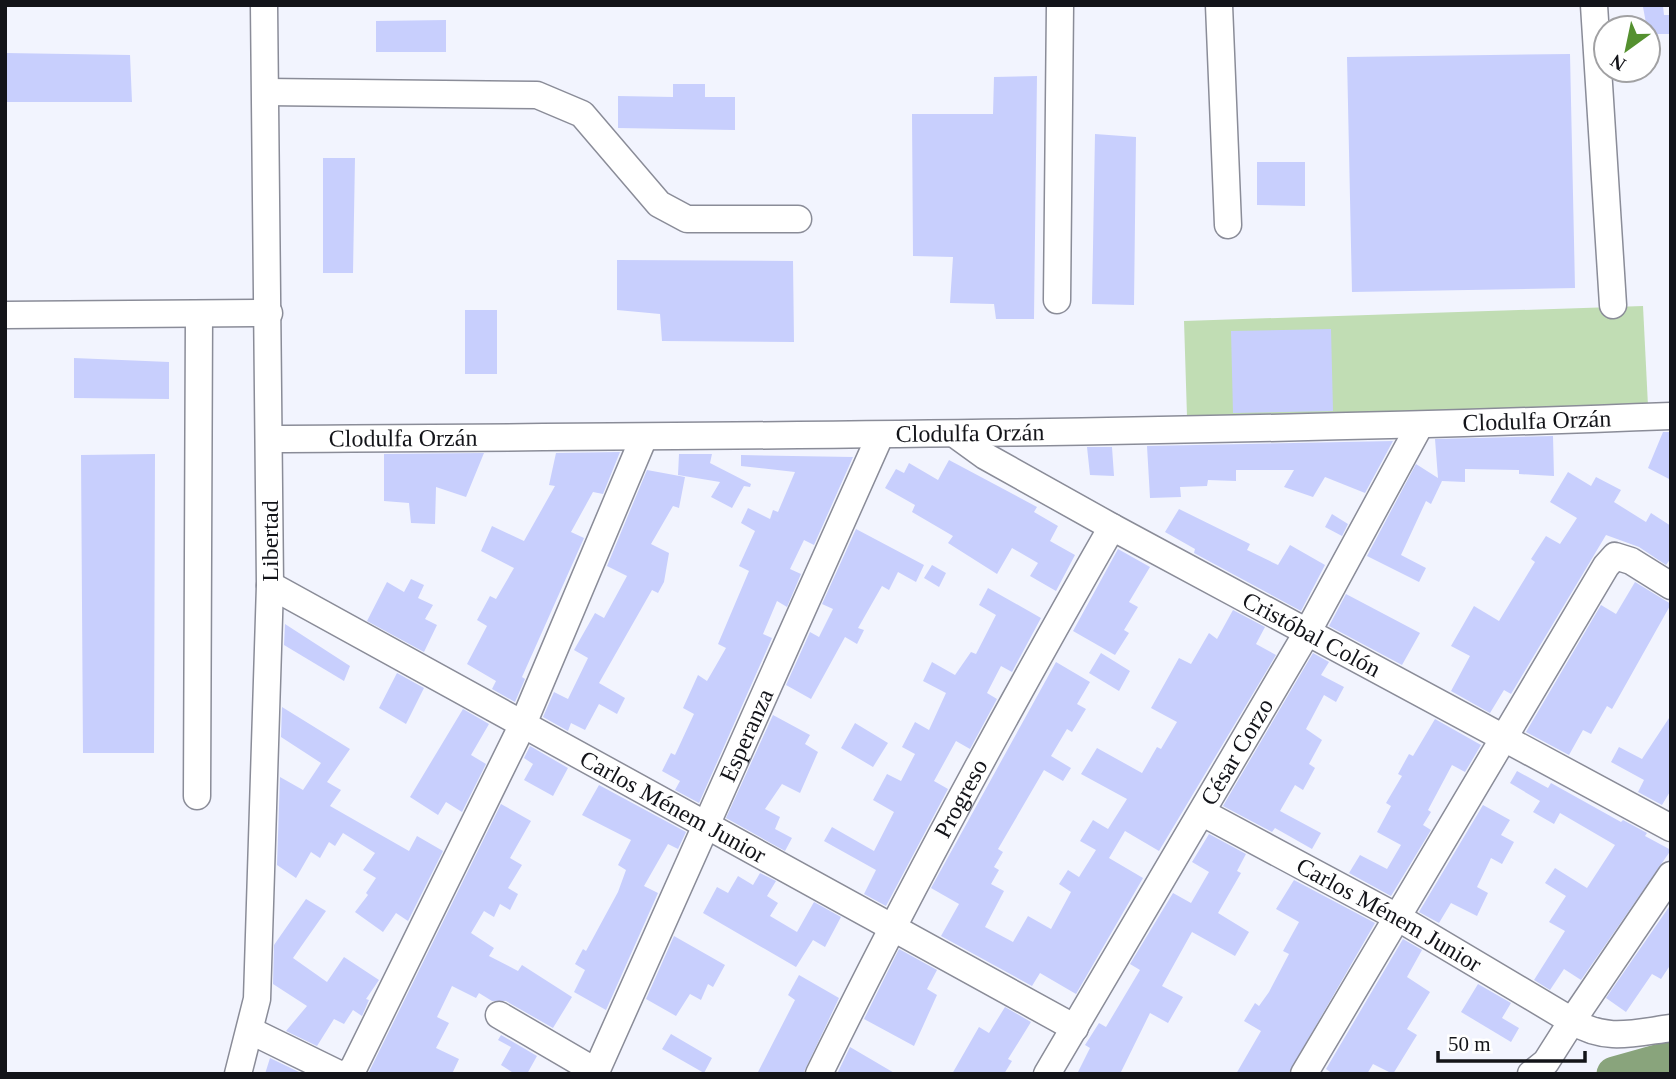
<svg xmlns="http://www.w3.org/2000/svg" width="1676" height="1079" viewBox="0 0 1676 1079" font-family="Georgia,serif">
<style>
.green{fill:#c1ddb4}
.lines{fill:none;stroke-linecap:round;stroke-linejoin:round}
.river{stroke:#89a47c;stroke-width:35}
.building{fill:#c8cffd}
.minor-casing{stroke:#8a8c98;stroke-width:29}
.minor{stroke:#fff;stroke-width:26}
.labels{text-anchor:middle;stroke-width:5;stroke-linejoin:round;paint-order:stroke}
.street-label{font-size:24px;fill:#131419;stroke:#fff}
</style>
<rect width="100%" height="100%" fill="#f2f4fe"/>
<path class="green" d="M1643 306 1648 406 1187 416 1184 321Z"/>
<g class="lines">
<path class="river" d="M1614 1074 1671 1058"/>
</g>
<path class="building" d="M1663 6 1664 15H1671V34H1648L1643 7Z
M446 20V52H376V21Z
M5 53 130 55 132 102H5Z
M1570 54 1575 288 1352 292 1347 57Z
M1037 76 1034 319H996L994 304 950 303 953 257 913 256 912 114H993L994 77Z
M673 84H705V97H735V130L618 128V96L673 97Z
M1095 134 1136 137 1134 305 1092 304Z
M323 158H355L353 273H323Z
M1257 162H1305V206L1257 205Z
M617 260 793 261 794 342 662 341 660 314 617 310Z
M465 310H497V374H465Z
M1331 329 1333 411 1233 413 1231 331Z
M74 358 169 362V399L74 398Z
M1663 432H1671V480L1648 468Z
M1553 436 1554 476 1519 474V470L1465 469V482L1442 481 1431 504 1426 501 1401 555 1426 568 1419 582 1367 556 1416 464 1438 478 1435 439Z
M1393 441 1365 493 1325 477 1313 497 1284 487 1294 470H1236V481L1208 480 1207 486 1180 487 1181 497 1150 498 1147 446Z
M1087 447H1112L1114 476 1090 475Z
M620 452 603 494 593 492 571 532 584 538 522 677 525 679 515 702 492 689 496 681 467 664 487 626 477 620 490 596 496 599 514 568 481 551 492 526 524 541 555 486 549 485 556 453Z
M484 453 466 497 436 487 435 524 411 523 409 503 384 501V454Z
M155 454 154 753H83L81 455Z
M679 454H712L710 463 751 484 750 487 744 486 732 508 711 497 720 482 678 475Z
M741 455 853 457 814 545 804 540 790 569 801 574 787 607 777 601 763 634 772 638 699 803 675 790 680 781 662 771 671 753 675 755 694 714 683 708 698 675 707 681 726 648 718 644 749 571 739 566 755 531 741 523 748 508 770 519 773 510 778 512 795 472 741 466Z
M949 460 1037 507 1034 512 1058 526 1050 541 1075 555 1056 591 1030 576 1038 563 1012 548 997 574 948 543 953 536 912 512 915 505 885 488 896 469 904 473 909 463 938 480Z
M647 470 685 477 679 508 673 506 651 544 669 553 664 582 658 593 652 590 599 683 625 698 617 714 599 704 585 730 571 723 568 731 543 717 554 692 568 699 588 658 574 650 595 613 604 618 627 576 607 566Z
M1568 472 1591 486 1596 477 1621 490 1614 502 1646 522 1651 513 1671 526V558L1666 565 1639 547 1606 535 1511 694 1504 690 1490 713 1451 691 1470 656 1451 646 1474 606 1499 621 1535 562 1531 559 1546 536 1560 544 1577 518 1550 502Z
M1179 509 1250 544 1247 550 1278 565 1290 545 1325 565 1301 611 1194 553 1195 549 1165 532Z
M1332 514 1348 524 1342 536 1325 527Z
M856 529 924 565 916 582 898 572 889 590 882 586 858 628 864 630 857 644 845 637 811 699 786 685 810 632 819 637 833 609 822 604Z
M1118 549 1150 567 1129 602 1138 607 1124 630 1129 633 1115 655 1073 631Z
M932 565 946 573 939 587 924 578Z
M411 579 424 585 418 598 433 605 425 619 437 625 424 652 367 621 387 582 404 592Z
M1635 582 1671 604 1612 709 1607 706 1591 734 1583 730 1569 755 1526 732 1601 605 1616 614Z
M988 588 1041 618 1012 672 1001 666 987 693 997 699 970 749 956 741 934 781 948 789 886 906 864 894 876 870 824 841 832 827 874 851 894 812 873 800 887 774 901 781 915 754 902 747 915 722 929 730 946 693 923 681 932 662 955 675 971 652 976 654 996 615 979 605Z
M1346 594 1420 633 1402 665 1329 626Z
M1233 610 1265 627 1256 644 1276 655 1159 851 1125 831 1109 858 1143 878 1076 994 1040 973 1032 986 941 936 959 904 931 888 1056 662 1090 682 1077 704 1086 709 1072 732 1067 729 1051 756 1071 768 1063 781 1044 770 998 849 1003 852 994 867 999 870 991 884 1004 891 985 927 1013 942 1028 916 1051 929 1071 892 1059 884 1068 870 1079 877 1096 850 1080 841 1093 820 1108 829 1127 799 1081 774 1097 748 1142 773 1157 747 1161 749 1177 722 1151 708 1179 658 1191 664 1209 633 1217 639Z
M285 624 350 666 344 681 284 645Z
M1101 653 1130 671 1119 691 1089 673Z
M1313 653 1329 662 1321 675 1344 687 1336 702 1324 695 1306 729 1322 740 1309 764 1315 768 1303 790 1295 785 1280 811 1321 833 1312 849 1275 828 1272 832 1223 806Z
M397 673 424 688 406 724 379 708Z
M282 707 350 749 327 782 341 790 330 806 409 851 417 836 443 851 408 921 396 913 383 932 355 912 368 895 366 893 376 878 363 870 375 853 343 833 335 846 329 842 320 858 311 852 296 878 277 865 280 777 303 790 321 763 281 737Z
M463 709 489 724 471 755 486 764 462 812 446 802 438 815 410 797Z
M773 715 810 735 805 744 818 752 800 793 782 784 765 809 780 817 775 829 792 838 785 851 726 818Z
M1671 715V790L1662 805 1638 792 1644 780 1611 762 1619 747 1642 759Z
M1435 719 1481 745 1465 772 1452 765 1428 810 1431 812 1423 825 1431 830 1391 896 1349 873 1360 855 1387 869 1401 845 1377 832 1391 806 1386 803 1402 776 1398 774 1409 754 1413 756Z
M855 723 888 743 873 767 841 748Z
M530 746 568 768 553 796 524 780 533 764 524 758Z
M1517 771 1548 788 1551 783 1621 822 1623 820 1647 833 1645 836 1671 850 1581 980 1564 969 1550 990 1534 980 1565 931 1549 922 1566 896 1545 883 1555 868 1587 888 1615 845 1560 813 1554 824 1533 812 1540 801 1510 783Z
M599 785 686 832 678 849 668 844 644 886 658 893 606 1010 574 992 585 970 575 964 583 949 586 951 618 892 626 870 618 865 631 840 582 815Z
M501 804 531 821 510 858 522 865 508 888 518 894 510 910 500 904 494 917 484 911 471 933 494 948 489 956 518 971 522 965 572 997 553 1028 506 1001H492L479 993 476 998 452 986 437 1017 449 1023 436 1048 459 1059 452 1074H368Z
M1483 805 1510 820 1501 835 1514 842 1502 864 1491 858 1477 887 1488 893 1477 916 1451 903 1439 923 1419 912Z
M1209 834 1246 854 1237 871 1241 873 1218 913 1249 932 1235 956 1192 932 1162 986 1183 997 1168 1023 1150 1013 1120 1074H1077L1090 1048 1085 1045 1099 1023 1106 1027 1140 970 1130 964 1173 893 1191 903 1209 872 1192 862Z
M760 873 776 881 767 896 778 903 770 916 797 932 814 902 841 917 825 947 813 940 796 967 703 913 717 887 728 893 738 876 753 885Z
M1294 880 1375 923 1288 1074H1236L1261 1031 1244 1021 1255 1003 1259 1006 1269 992 1289 954 1283 951 1299 922 1276 909Z
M306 899 326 911 293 958 327 982 344 957 379 980 366 999 369 1000 362 1016 353 1010 344 1024 334 1019 317 1046 286 1031 307 1006 273 984 274 945Z
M1671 904V964L1661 979 1652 974 1626 1012 1606 998Z
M674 936 725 965 713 987 708 984 701 1000 690 994 676 1016 646 999Z
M1403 939 1422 950 1407 977 1430 992 1407 1029 1417 1035 1393 1074 1373 1064 1367 1074H1333L1326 1069Z
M899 949 937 970 927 989 937 995 914 1046 864 1019Z
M799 975 839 998 803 1074H757L795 1000 788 995Z
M1478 984 1511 1003 1502 1018 1519 1028 1511 1042 1461 1012Z
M1005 1007 1031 1022 1008 1059 1012 1061 1004 1074H952L979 1027 989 1033Z
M671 1034 712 1058 704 1073 662 1049Z
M501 1035 537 1056 527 1074H515L501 1065 511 1047 498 1040Z
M850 1047 896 1074H837Z
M270 1058 301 1073 265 1074Z"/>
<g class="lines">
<defs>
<g id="minor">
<path d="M1219 5 1228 225"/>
<path d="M1594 5 1613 305"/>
<path d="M266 92 537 95 582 114 659 204 687 219H798"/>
<path d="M1057 300 1060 5"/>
<path d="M5 315 269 313"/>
<path id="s1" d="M956 435 985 456 1112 527 1671 828"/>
<path id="s2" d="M270 439C737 436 1204 434 1671 416"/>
<path id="s3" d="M270 585 1075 1028"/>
<path d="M197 796 199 314"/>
<path id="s4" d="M1203 813 1397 917 1572 1021 1671 875"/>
<path d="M499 1015 595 1071"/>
<path d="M251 1031 339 1074"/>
<path d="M238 1074 257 999 270 585 264 5"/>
<path d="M348 1074 354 1067 523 724 644 437"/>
<path id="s5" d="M595 1074 880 436"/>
<path id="s6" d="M819 1074C910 888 1009 707 1112 527"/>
<path id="s7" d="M1047 1074 1308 631 1420 425"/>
<path d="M1304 1074 1606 566 1615 556 1631 561 1671 586"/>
<path d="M1531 1074 1546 1062 1572 1021C1606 1042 1633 1033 1671 1028"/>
</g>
</defs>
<use href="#minor" class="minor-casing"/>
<use href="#minor" class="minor"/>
</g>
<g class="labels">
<g class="street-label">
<text dy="8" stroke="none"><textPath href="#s2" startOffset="1267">Clodulfa Orzán</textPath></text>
<text dy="8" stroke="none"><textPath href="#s2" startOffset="700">Clodulfa Orzán</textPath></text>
<text dy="8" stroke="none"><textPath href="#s2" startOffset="133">Clodulfa Orzán</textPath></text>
<text transform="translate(270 541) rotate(-90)" y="8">Libertad</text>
<text dy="8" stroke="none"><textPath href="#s1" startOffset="408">Cristóbal Colón</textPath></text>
<text dy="8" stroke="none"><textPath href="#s5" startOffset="371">Esperanza</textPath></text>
<text dy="8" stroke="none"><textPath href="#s7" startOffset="374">César Corzo</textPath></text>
<text dy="8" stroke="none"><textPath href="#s6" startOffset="310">Progreso</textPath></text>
<text dy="8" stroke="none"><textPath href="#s3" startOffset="460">Carlos Ménem Junior</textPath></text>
<text dy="8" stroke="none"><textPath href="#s4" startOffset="212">Carlos Ménem Junior</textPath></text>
</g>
</g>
<rect width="1676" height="1079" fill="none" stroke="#131419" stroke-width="14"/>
<g transform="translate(1627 49) rotate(213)"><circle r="33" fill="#ffffff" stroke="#a1a1a3" stroke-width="2"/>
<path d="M0-5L12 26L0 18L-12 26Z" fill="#54902f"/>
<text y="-10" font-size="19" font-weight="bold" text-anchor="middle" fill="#131419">N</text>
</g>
<path d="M1438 1051v10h147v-10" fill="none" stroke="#131419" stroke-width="3.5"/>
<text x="1448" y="1051" font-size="21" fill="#131419" stroke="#ffffff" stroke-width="5" paint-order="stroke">50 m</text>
</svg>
